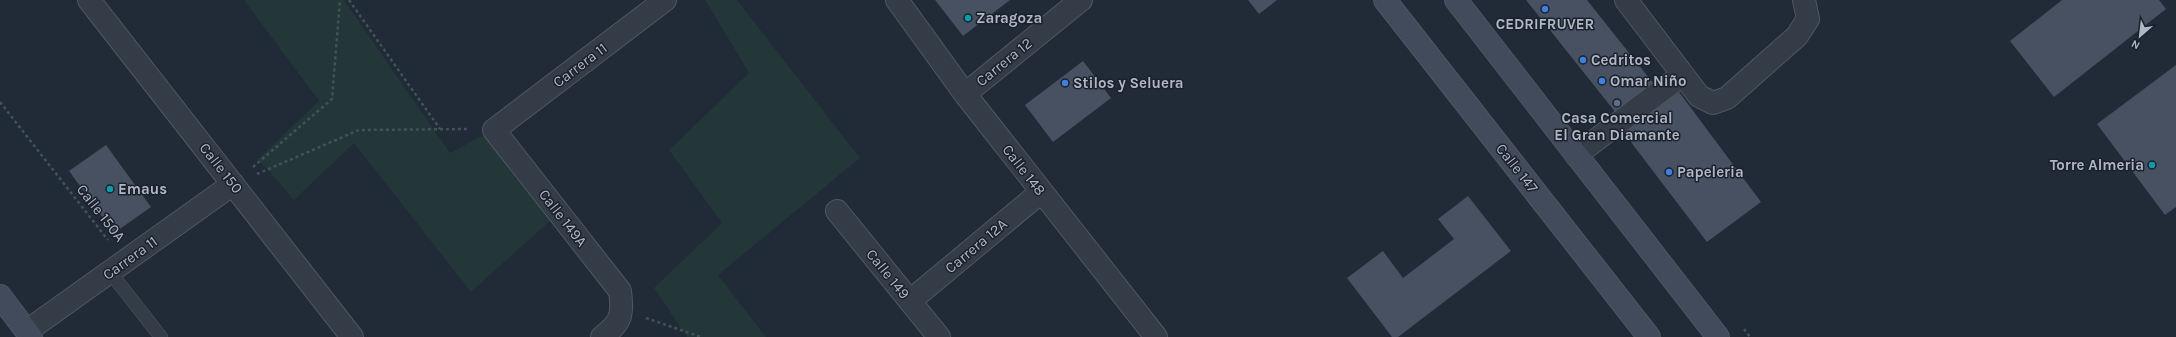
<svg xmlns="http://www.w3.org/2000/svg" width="2176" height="337" viewBox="0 0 2176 337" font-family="Karla,sans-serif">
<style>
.green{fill:#233638}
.building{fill:#475161}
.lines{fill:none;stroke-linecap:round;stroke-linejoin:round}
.lane-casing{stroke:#4f5762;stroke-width:14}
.street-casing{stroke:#4f5762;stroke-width:24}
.secondary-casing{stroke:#4f5762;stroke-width:24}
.path{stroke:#405356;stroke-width:2.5;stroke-dasharray:3 3;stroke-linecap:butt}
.lane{stroke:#343c48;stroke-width:13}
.street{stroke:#343c48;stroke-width:22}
.secondary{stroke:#424b5b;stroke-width:22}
.shop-dot{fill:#3f7fe0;stroke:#1a212c;stroke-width:1.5}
.culture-dot{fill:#0f9aa8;stroke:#1a212c;stroke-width:1.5}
.service-dot{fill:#5c6f8a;stroke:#1a212c;stroke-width:1.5}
.labels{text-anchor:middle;stroke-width:3;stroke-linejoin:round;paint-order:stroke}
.poi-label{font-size:15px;font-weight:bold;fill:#afb7c4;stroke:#1a212c;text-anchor:start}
.street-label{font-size:15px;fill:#afb7c4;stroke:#1a212c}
</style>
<rect width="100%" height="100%" fill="#212a37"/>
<path class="green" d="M244 0H344L450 153 483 135 551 220 471 292 354 143 294 200 258 159 319 101Z
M705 0H737L860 158 718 275 766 337H687L654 288 722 223 669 150 749 73Z"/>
<path class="building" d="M935 0H1010L963 36Z
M1248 0H1277L1259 14Z
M1526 0H1587L1653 83 1616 113Z
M2062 0H2159L2166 9 2054 97 2010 41Z
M1083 61 1111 98 1053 142 1025 105Z
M2176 65V207L2165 215 2097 124Z
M1679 92 1761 202 1707 242 1624 133Z
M106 145 151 207 114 233 69 171Z
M1468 196 1511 251 1398 337H1392L1347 278 1383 251 1403 278 1454 239 1438 219Z"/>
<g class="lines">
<defs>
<path id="lane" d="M110 272 161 337"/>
<path id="street" d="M89 0 352 337
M897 0 965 94 1156 337
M1626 0 1699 96 1713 103 1727 98 1797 36 1808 19 1804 0
M965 94 1081 0
M1576 155 1682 75
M837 211 939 337
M910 301 1041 192
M27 331 233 184
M602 337C622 322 623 314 620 291L494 130 665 0"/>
<path id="secondary" d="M1385 0 1649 337
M1456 0 1718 337
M0 296 31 337"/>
</defs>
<use href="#lane" class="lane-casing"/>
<use href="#street" class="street-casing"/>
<use href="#secondary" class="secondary-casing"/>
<path class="path" d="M349 0 440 129
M0 102 108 240
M253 167 332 99 340 0
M257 174 359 130 467 129
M646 318 701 337
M1744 329 1750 337"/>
<use href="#lane" class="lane"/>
<use href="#street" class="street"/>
<use href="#secondary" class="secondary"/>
</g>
<g class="shop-dot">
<circle cx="1545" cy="9" r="4"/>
<circle cx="1583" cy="60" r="4"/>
<circle cx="1602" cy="81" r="4"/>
<circle cx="1065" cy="83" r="4"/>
<circle cx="1669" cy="172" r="4"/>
</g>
<g class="culture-dot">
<circle cx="968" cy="18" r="4"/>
<circle cx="2152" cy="165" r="4"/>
<circle cx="110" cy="189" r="4"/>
</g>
<circle class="service-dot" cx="1617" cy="103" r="4"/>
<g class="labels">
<g class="poi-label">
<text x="976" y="23">Zaragoza</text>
<text x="1545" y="29" text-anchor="middle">CEDRIFRUVER</text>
<text x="1591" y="65">Cedritos</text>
<text x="1610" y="86">Omar Niño</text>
<text x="1073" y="88">Stilos y Seluera</text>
<text x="1617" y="123" text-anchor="middle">Casa Comercial<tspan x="1617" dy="17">El Gran Diamante</tspan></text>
<text x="2144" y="170" text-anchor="end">Torre Almeria</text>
<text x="1677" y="177">Papeleria</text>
<text x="118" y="194">Emaus</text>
</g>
<g class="street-label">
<text transform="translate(1004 62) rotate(-39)" y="5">Carrera 12</text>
<text transform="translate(580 65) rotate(-37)" y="5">Carrera 11</text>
<text transform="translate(221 168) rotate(52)" y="5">Calle 150</text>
<text transform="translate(1517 168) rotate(52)" y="5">Calle 147</text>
<text transform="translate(1024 170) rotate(52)" y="5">Calle 148</text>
<text transform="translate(101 213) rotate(52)" y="5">Calle 150A</text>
<text transform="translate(563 218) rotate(52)" y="5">Calle 149A</text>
<text transform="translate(976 246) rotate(-40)" y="5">Carrera 12A</text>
<text transform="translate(130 258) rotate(-36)" y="5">Carrera 11</text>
<text transform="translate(888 274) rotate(51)" y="5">Calle 149</text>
</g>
</g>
<g transform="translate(2140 36) rotate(208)" stroke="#1a212c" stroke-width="3" paint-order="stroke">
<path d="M0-3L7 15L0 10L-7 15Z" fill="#afb7c4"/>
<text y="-6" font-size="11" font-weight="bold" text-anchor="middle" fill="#afb7c4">N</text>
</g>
</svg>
